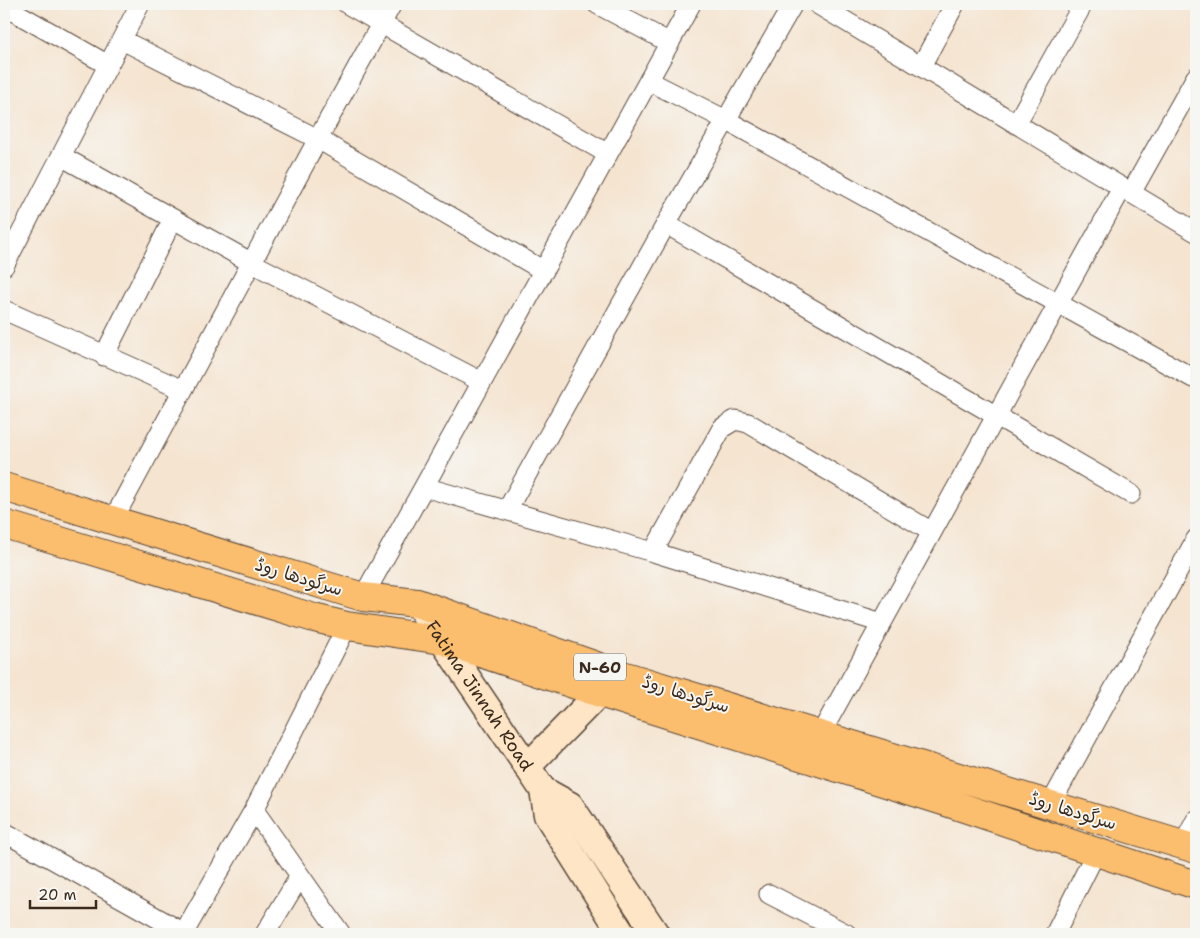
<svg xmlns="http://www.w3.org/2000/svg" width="1200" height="938" viewBox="0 0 1200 938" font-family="'Shantell Sans','Playpen Sans Arabic',sans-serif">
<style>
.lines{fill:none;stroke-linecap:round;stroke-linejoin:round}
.street-casing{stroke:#574639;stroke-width:21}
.secondary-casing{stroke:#574639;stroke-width:29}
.highway-casing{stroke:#574639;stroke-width:30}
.street{stroke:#fff;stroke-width:19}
.secondary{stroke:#fde5c5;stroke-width:26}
.highway{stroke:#fbbd6e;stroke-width:28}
.labels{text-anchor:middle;stroke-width:4;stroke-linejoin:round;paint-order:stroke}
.shield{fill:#f6f6f2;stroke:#73675e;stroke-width:1}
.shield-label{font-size:16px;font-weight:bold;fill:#3b2a1e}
.street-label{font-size:18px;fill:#3b2a1e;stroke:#f6f6f2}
</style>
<rect width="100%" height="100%" fill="#f6f6f2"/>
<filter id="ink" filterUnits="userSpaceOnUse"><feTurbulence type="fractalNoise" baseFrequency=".02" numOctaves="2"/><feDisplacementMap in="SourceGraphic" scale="10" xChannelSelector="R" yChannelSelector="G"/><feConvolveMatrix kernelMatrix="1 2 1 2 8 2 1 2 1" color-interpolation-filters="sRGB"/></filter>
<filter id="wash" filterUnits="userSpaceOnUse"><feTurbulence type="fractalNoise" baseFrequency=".0096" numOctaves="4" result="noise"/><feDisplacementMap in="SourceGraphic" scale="20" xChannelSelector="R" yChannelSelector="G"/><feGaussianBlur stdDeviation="1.12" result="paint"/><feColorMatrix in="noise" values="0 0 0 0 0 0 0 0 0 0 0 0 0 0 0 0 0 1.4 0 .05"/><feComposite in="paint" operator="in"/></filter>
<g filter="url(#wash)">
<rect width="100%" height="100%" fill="#f5e4d0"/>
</g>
<g filter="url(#ink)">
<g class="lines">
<defs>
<path id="street" d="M347 4 608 154
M597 4 670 43
M817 4 1196 232
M4 6 108 65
M122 40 318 139 544 271
M921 66 955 4
M649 81 726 120 1193 378
M1016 124 1083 4
M61 156 252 263 482 382
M1131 193 1196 77
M666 224 1131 494
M4 266 140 4
M4 310 183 390
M104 356 173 219
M424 487 653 552 882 623
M507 510 666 224 793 4
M113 520 318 139 392 4
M653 552 722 428 735 420 748 423 932 532
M363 597 691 4
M820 735 1122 188
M1050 805 1196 539
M4 832 184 933
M1183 845 1196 820
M769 894 847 934
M183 934 254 810
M265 934 300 876
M341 934 254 810 347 626
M1055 934 1096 852"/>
<g id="secondary">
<path id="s1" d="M417 603 543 790 570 805 656 934"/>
<path d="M527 767 614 678"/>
<path d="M543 790 547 815 622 934"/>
</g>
<path id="highway" d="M4 487 363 597 417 603 619 674 1196 849
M4 524 314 618 347 626 442 640 600 693 946 802 1196 885"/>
</defs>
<use href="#street" class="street-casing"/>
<use href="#secondary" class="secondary-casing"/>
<use href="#highway" class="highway-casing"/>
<use href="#street" class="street"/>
<use href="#secondary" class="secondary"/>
<use href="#highway" class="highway"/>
</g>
</g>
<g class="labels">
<rect class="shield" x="574" y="653.5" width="52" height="27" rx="4"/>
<g class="shield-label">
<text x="600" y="673">N-60</text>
</g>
<g class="street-label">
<text transform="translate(299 577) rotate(17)" y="6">سرگودھا روڈ</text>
<text transform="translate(686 694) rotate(17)" y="6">سرگودھا روڈ</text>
<text dy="6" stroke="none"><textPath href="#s1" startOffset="112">Fatima Jinnah Road</textPath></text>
<text transform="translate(1073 811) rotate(17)" y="6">سرگودھا روڈ</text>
</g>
</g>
<rect width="1200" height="938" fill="none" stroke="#f6f6f2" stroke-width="20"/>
<path d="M30 900v8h66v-8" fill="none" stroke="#3b2a1e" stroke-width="2.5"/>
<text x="38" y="900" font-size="15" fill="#3b2a1e" stroke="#f6f6f2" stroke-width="4" paint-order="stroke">20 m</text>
</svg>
